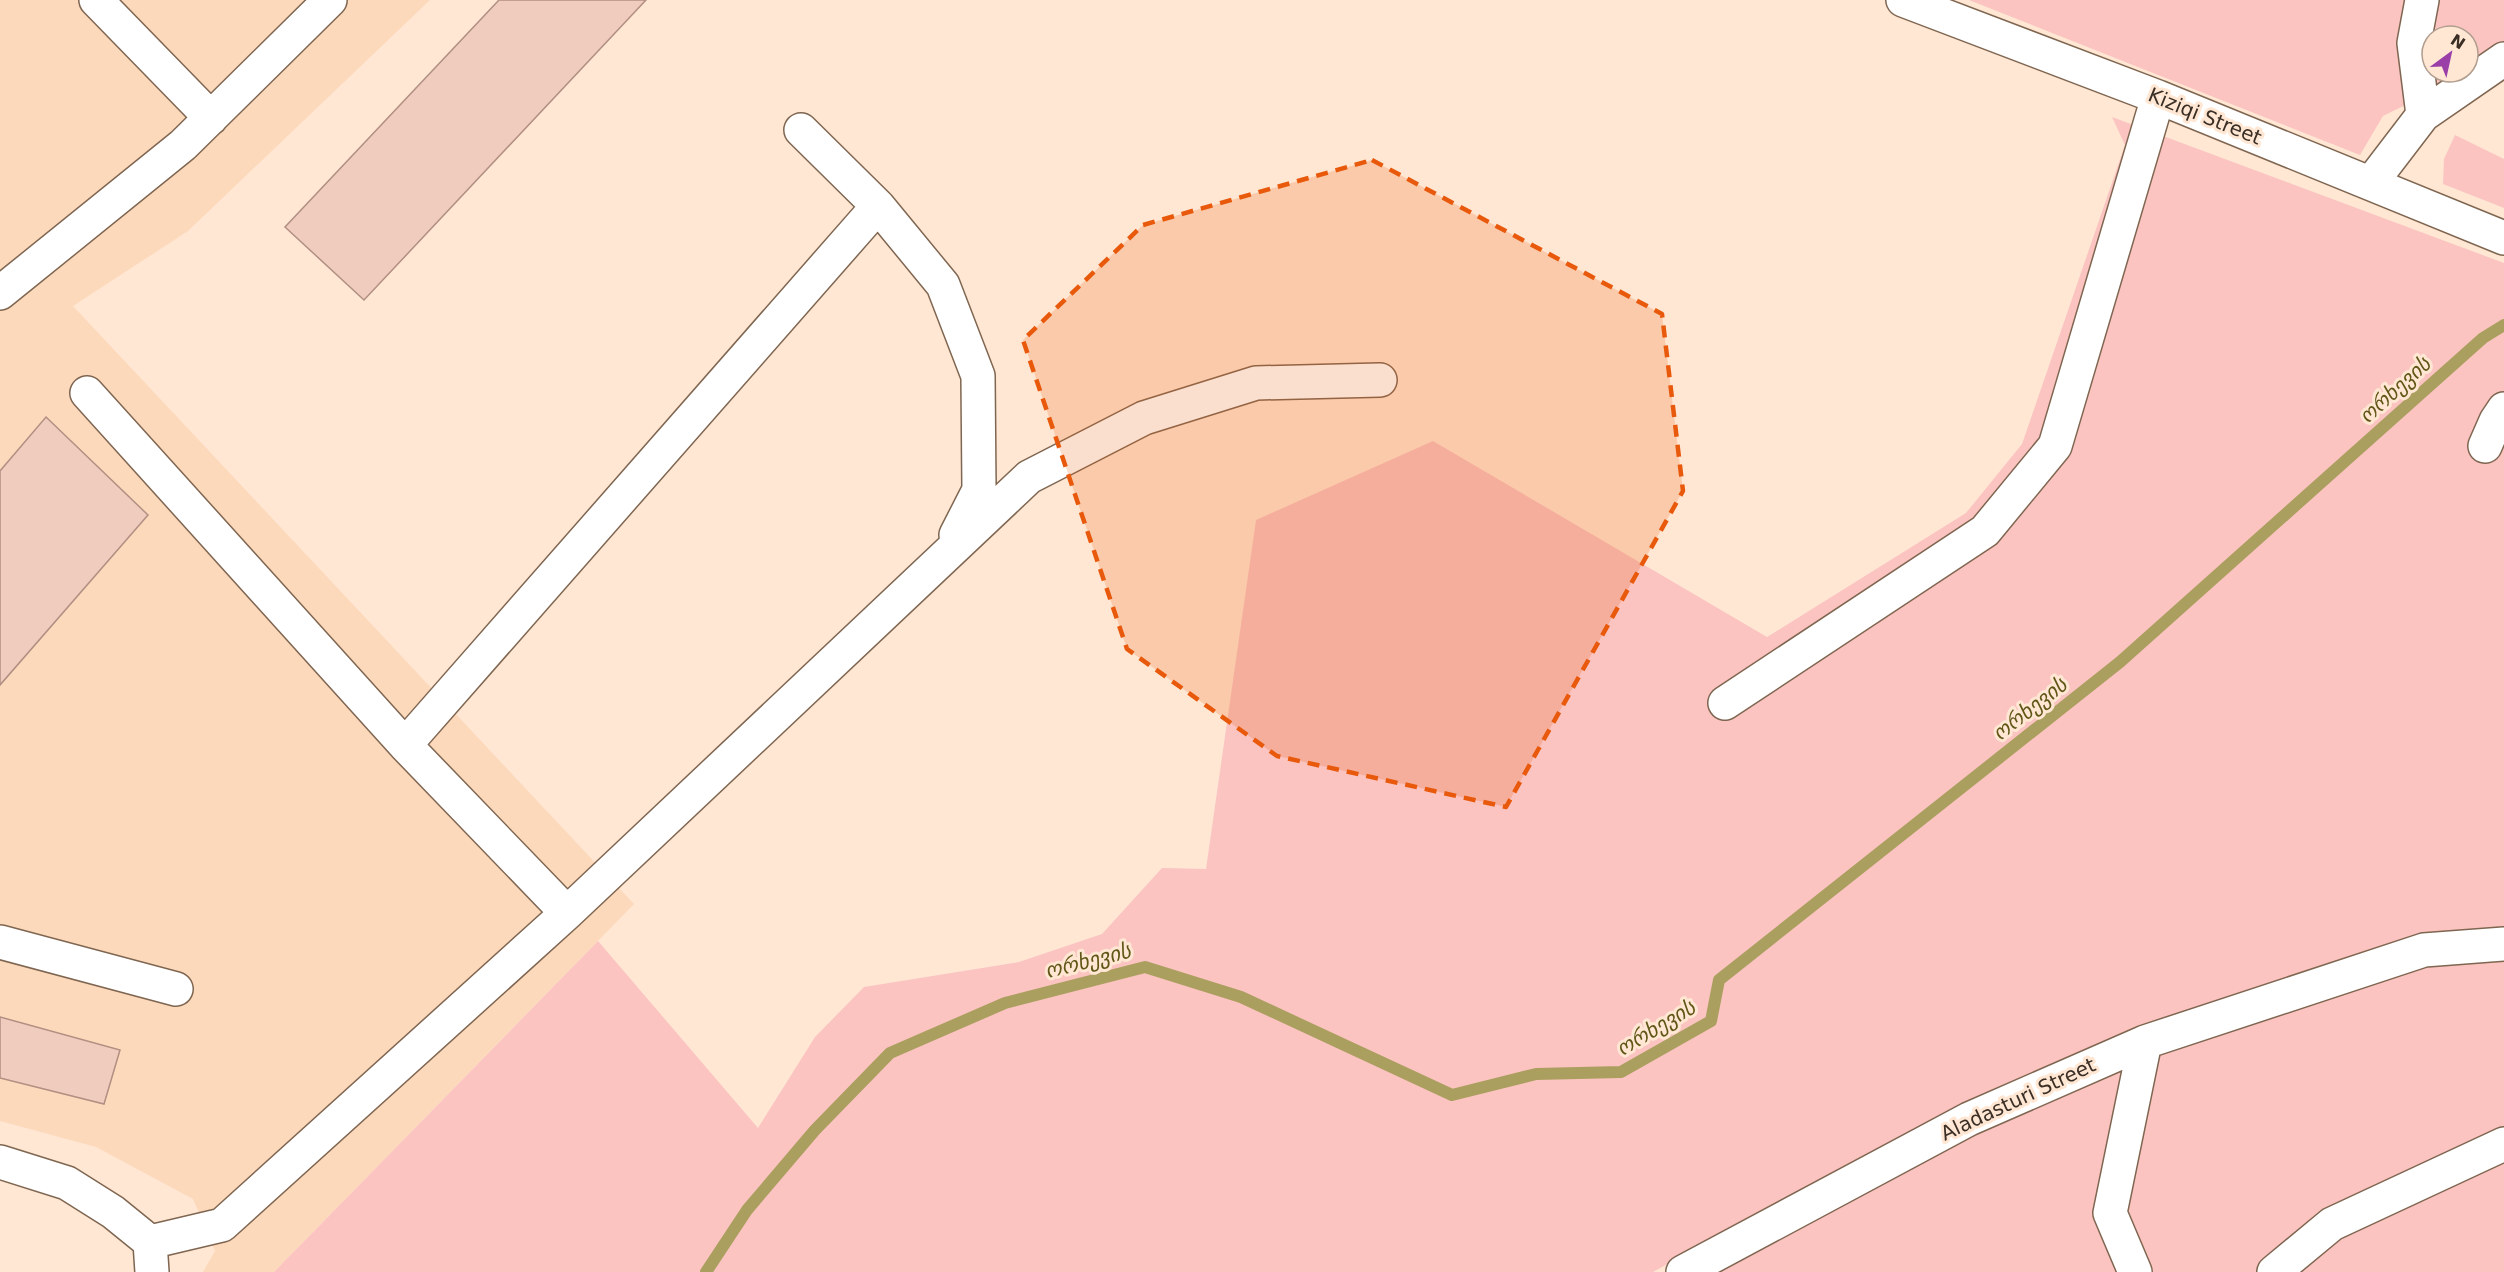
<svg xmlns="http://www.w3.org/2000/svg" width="2504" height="1272" viewBox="0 0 2504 1272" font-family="'DejaVu Sans','Noto Sans Georgian',sans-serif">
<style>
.built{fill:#fdd9bc}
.green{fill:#fbc4c1}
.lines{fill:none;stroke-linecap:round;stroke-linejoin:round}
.stream{stroke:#ab9f5f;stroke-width:12}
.building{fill:#f0ccbe;stroke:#b18f82;stroke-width:1.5}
.minor-casing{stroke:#7f6651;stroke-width:36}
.minor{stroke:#fff;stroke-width:33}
.marked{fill:#e8590c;fill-opacity:0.2;stroke:#e8590c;stroke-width:4.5;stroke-dasharray:12 8;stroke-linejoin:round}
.labels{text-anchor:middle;stroke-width:6;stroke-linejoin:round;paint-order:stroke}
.street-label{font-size:20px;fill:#3a2e25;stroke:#ffe7d4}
.water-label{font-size:21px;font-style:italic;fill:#605717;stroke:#ffe7d4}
</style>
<rect width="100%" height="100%" fill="#ffe7d4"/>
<path class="built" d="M0 0H430L188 231 73 306 634 904 274 1272H203L215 1251 193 1199 96 1147 0 1121Z"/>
<path class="green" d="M1969 0H2504V44L2468 69V36H2432V72H2464L2442 87 2383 116 2360 155Z
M2112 117 2504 263V933L1951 1110 1653 1272H274L598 941 758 1128 815 1037 864 987 1019 962 1102 934 1162 868 1206 869 1256 520 1433 441 1767 637 1966 513 2022 444 2125 145Z
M2455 135 2504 159V208L2443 184 2444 159Z
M2504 952V1136L2261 1272H2144L2116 1211 2151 1057 2402 961Z
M2134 1055 2103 1222 2129 1272H1702L1974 1129Z
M2504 1159V1272H2298L2349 1231Z"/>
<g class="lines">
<path class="stream" d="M706 1272 747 1210 815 1130 890 1053 1005 1003 1145 967 1241 997 1452 1095 1536 1074 1621 1072 1711 1021 1719 980 2120 662 2483 338 2504 325"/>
</g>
<path class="building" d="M499 0H646L364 300 285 227Z
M46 417 148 515 0 685V471Z
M0 1017 120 1050 104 1104 0 1078Z"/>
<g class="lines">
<defs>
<path id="minor" d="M96 0 211 118
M1903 0 2158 97 2504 238
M2422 0 2414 43 2423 115
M801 130 878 206 943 285 978 376 979 490 956 535
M2371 183 2423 115 2504 59
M0 293 183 145 330 0
M87 393 405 745 567 913
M2485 446 2496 421 2504 409
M1725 703 1985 531 2055 446 2158 97
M405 745 878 206
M0 942 176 989
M2145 1042 2424 950 2504 944
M0 1162 67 1183 113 1212 150 1242
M150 1242 222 1225 567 913 1029 477 1144 418 1256 383 1380 380
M150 1242 152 1272
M1683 1272 1969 1119 2145 1042 2110 1213 2135 1272
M2274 1272 2332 1224 2504 1144"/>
</defs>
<use href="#minor" class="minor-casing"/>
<use href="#minor" class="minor"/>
</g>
<path class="marked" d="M1372 160 1662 314 1683 491 1506 807 1277 756 1127 649 1023 340 1143 225Z"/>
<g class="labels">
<g class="street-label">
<text transform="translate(2205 116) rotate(22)" y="7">Kiziqi Street</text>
<text transform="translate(2018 1099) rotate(-25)" y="7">Aladasturi Street</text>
</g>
<g class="water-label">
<text transform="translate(2395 390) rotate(-42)" y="7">ორხევის</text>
<text transform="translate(2030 709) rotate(-38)" y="7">ორხევის</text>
<text transform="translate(1088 961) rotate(-14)" y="7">ორხევის</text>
<text transform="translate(1656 1028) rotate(-31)" y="7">ორხევის</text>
</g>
</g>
<g transform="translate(2450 54) rotate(33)"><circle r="28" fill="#ffe7d4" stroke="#b09d8e" stroke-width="1.5"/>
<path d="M0-4.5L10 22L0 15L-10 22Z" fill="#9a3ea8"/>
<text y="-9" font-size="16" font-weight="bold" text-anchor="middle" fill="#3a2e25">N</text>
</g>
</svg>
